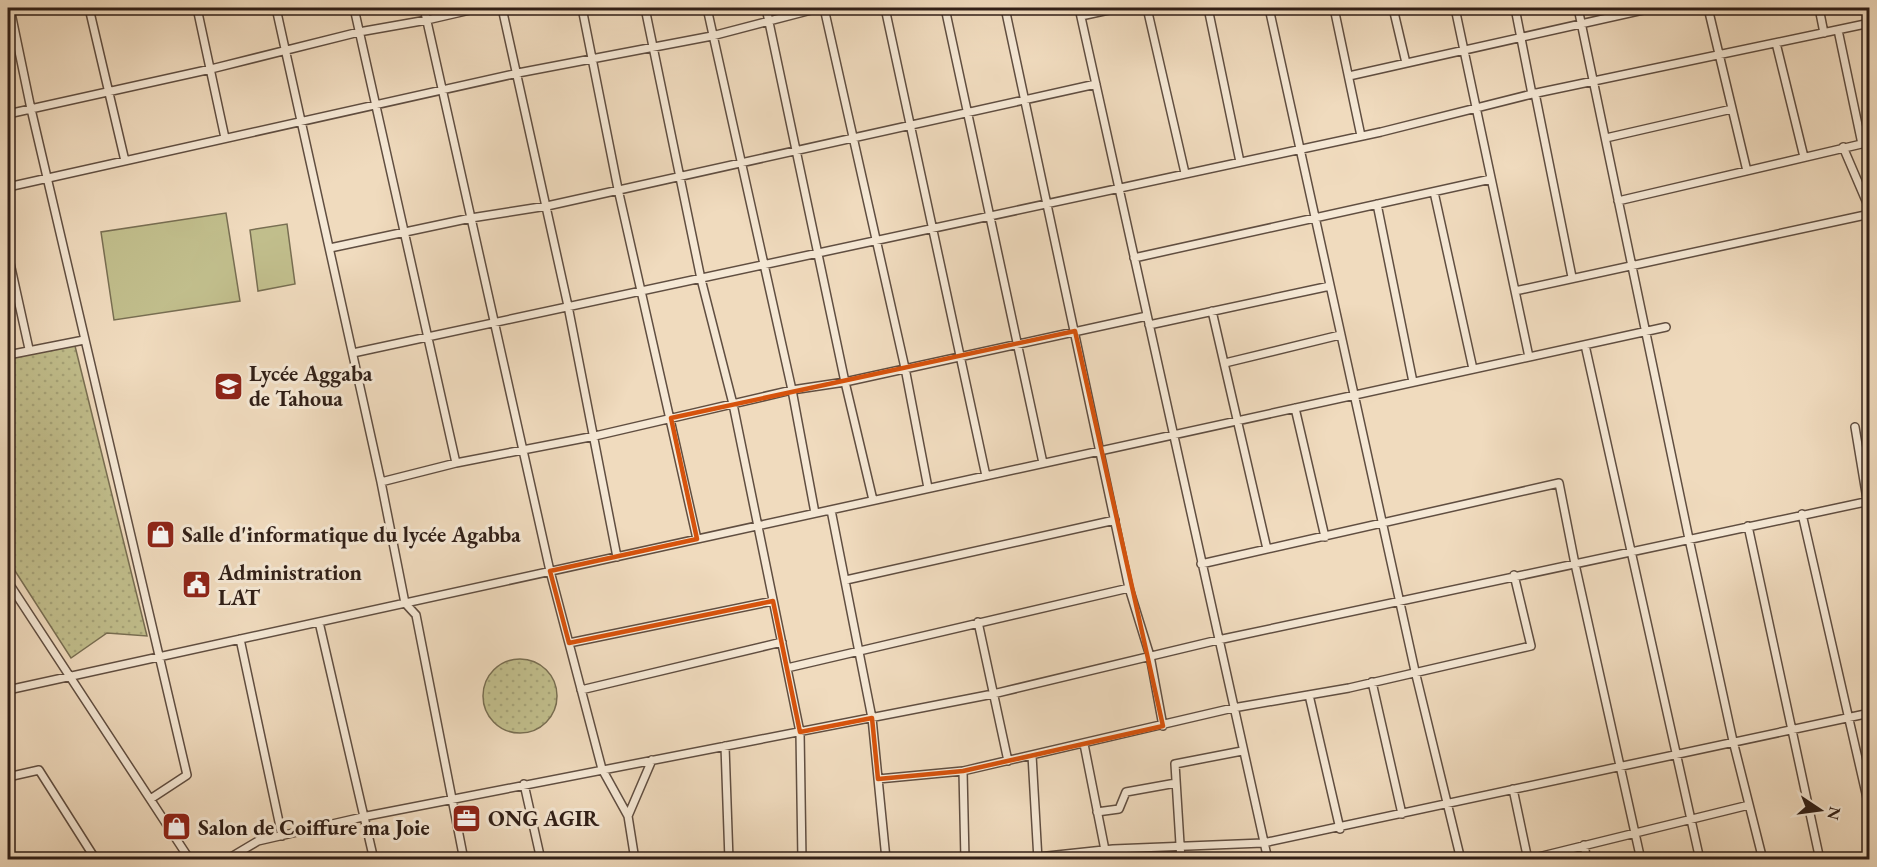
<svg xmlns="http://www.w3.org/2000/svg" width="1877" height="867" viewBox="0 0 1877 867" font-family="'EB Garamond',serif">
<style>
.park{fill:url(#park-dots);stroke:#786e52;stroke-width:1.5}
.pitch{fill:#c1be8c;stroke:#786e52;stroke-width:1.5}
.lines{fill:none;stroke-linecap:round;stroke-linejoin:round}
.minor-casing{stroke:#604e41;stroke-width:10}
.minor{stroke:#f5e8d5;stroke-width:7}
.marked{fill:none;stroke:#d6530d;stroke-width:4.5;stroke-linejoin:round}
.labels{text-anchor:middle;stroke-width:6;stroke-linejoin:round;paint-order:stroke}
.poi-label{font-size:22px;font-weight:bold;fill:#301f17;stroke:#f5e8d5;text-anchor:start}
</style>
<defs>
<pattern id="park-dots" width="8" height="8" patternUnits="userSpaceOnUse" patternTransform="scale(1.5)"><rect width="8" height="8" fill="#c1be8c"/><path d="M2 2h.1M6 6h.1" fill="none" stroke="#a6a378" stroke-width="1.8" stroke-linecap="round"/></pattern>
</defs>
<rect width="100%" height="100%" fill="#f0dbbe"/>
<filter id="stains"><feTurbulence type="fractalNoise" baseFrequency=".00333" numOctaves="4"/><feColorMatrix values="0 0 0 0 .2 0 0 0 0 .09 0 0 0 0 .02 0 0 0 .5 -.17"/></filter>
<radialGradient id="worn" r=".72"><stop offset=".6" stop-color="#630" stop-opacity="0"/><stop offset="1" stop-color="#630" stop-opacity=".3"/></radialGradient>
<path class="park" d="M74 342 147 636 107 633 71 658 8 560V357Z
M483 696a37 37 0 1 1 74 0a37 37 0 1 1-74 0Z"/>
<path class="pitch" d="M226 213 240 301 114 320 101 232Z
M287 224 295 284 258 291 250 230Z"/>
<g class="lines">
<defs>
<path id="minor" d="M10 8 31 109 187 775 152 798
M89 8 125 161
M197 8 225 138
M276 8 381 482 405 603 416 615 464 860
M354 8 456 463
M424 8 550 571 602 769 628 816 635 860
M502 8 568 306 617 557
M582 8 618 189 697 539
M645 8 701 279 733 404 800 732 802 860
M707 8 792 390 815 513
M766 8 845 382 873 500
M824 8 905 368 928 488
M885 8 986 476
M945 8 1043 463
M1005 8 1129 588 1150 656 1163 726
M1079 8 1268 860
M1147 8 1185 173
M1208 8 1240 162
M1269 8 1415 671 1461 860
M1334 8 1361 136
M1393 8 1406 63
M1455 8 1529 357
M1515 8 1532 94
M1578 8 1689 539 1733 741 1763 860
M1708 8 1747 171
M1819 8 1824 33
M1081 16 1118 8
M1838 30 1862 144
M1776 43 1804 157
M1349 76 1652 8
M1535 93 1572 277
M8 114 211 69 359 32 427 20 479 8
M1606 138 1732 109
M1843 147 1870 210
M8 187 518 73 712 36 819 8
M1434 192 1473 369
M1618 201 1870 142
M1377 204 1413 382
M330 248 471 218 547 206 1096 84
M8 254 29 349
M1134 258 1491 179
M1515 291 1870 214
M1212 311 1267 549
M1149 325 1330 286
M1585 345 1700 860
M353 353 1381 132 1532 94 1870 23
M8 355 84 340
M1225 363 1340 335
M1295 408 1325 537
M1855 427 1870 517
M381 482 456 463 595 436 792 390 845 382 1147 316
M831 510 872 718 886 859
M1802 514 1870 811
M1748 526 1820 860
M1201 564 1559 483 1575 564 1641 860
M846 580 1115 520
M8 582 190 860
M319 622 374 860
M978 622 1008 761
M240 639 282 836
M569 643 773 601
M787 668 1129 588
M1372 682 1402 814
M8 690 1666 327
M581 690 782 642
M1309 695 1340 829
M1084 744 1105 850
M725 746 729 860
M1032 755 1038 860
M963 771 965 860
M8 777 39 770 96 860
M878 779 963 771 1233 708 1349 688 1531 646 1514 575
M524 784 541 860
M1513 789 1528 860
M1097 812 1119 809 1126 792 1176 783
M628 816 652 760
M1584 845 1587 860
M1113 849V860
M226 860 258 841 367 816 993 694 1218 640 1870 501
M846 860 886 857 965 859 1038 857 1113 849 1263 843 1870 713
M1181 860 1175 764 1242 751
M1526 860 1749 805"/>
</defs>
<use href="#minor" class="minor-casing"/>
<use href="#minor" class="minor"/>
</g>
<path class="marked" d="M1075 331 1163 726 963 771 878 779 872 718 800 732 773 601 569 643 550 571 697 539 671 418Z"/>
<defs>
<symbol id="school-square" viewBox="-11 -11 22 22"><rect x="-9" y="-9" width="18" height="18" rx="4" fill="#8f2418" stroke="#f5e8d5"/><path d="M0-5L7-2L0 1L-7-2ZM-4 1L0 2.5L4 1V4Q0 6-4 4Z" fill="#fff"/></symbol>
<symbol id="shop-square" viewBox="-11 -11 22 22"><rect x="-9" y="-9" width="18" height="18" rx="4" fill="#8f2418" stroke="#f5e8d5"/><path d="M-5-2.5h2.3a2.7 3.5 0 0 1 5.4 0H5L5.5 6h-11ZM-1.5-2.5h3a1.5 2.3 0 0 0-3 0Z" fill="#fff"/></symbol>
<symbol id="civic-square" viewBox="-11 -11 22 22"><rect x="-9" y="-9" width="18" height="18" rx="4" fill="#8f2418" stroke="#f5e8d5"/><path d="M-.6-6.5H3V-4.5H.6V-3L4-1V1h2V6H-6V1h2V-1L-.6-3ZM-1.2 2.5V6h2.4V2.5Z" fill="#fff"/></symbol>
<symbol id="office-square" viewBox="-11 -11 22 22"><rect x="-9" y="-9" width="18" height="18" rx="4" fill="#8f2418" stroke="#f5e8d5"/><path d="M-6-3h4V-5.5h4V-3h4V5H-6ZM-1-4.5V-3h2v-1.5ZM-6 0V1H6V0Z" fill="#fff"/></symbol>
</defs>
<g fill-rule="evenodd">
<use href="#school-square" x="212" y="370" width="33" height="33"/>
<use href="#shop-square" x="144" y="518" width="33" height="33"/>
<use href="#civic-square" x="180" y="568" width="33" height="33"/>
<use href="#office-square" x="450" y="802" width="33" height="33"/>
<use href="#shop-square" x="160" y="810" width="33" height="33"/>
</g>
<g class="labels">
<g class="poi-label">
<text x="249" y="381">Lycée Aggaba<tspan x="249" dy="25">de Tahoua</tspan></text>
<text x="182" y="542">Salle d'informatique du lycée Agabba</text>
<text x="218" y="580">Administration<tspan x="218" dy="25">LAT</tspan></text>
<text x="488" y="826">ONG AGIR</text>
<text x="198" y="835">Salon de Coiffure ma Joie</text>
</g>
</g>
<rect width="1877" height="867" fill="none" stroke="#f0dbbe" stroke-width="30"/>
<rect x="9" y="9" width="1859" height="849" fill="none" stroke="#301f17" stroke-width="3"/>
<rect x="15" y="15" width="1847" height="837" fill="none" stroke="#301f17" stroke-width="1.5"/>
<g transform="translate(1820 810) rotate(103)" stroke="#f5e8d5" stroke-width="4.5" paint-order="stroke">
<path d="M0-4.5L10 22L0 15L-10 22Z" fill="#301f17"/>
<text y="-9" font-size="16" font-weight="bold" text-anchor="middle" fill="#301f17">N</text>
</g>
<rect width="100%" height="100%" filter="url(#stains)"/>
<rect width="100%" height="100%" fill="url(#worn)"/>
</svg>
